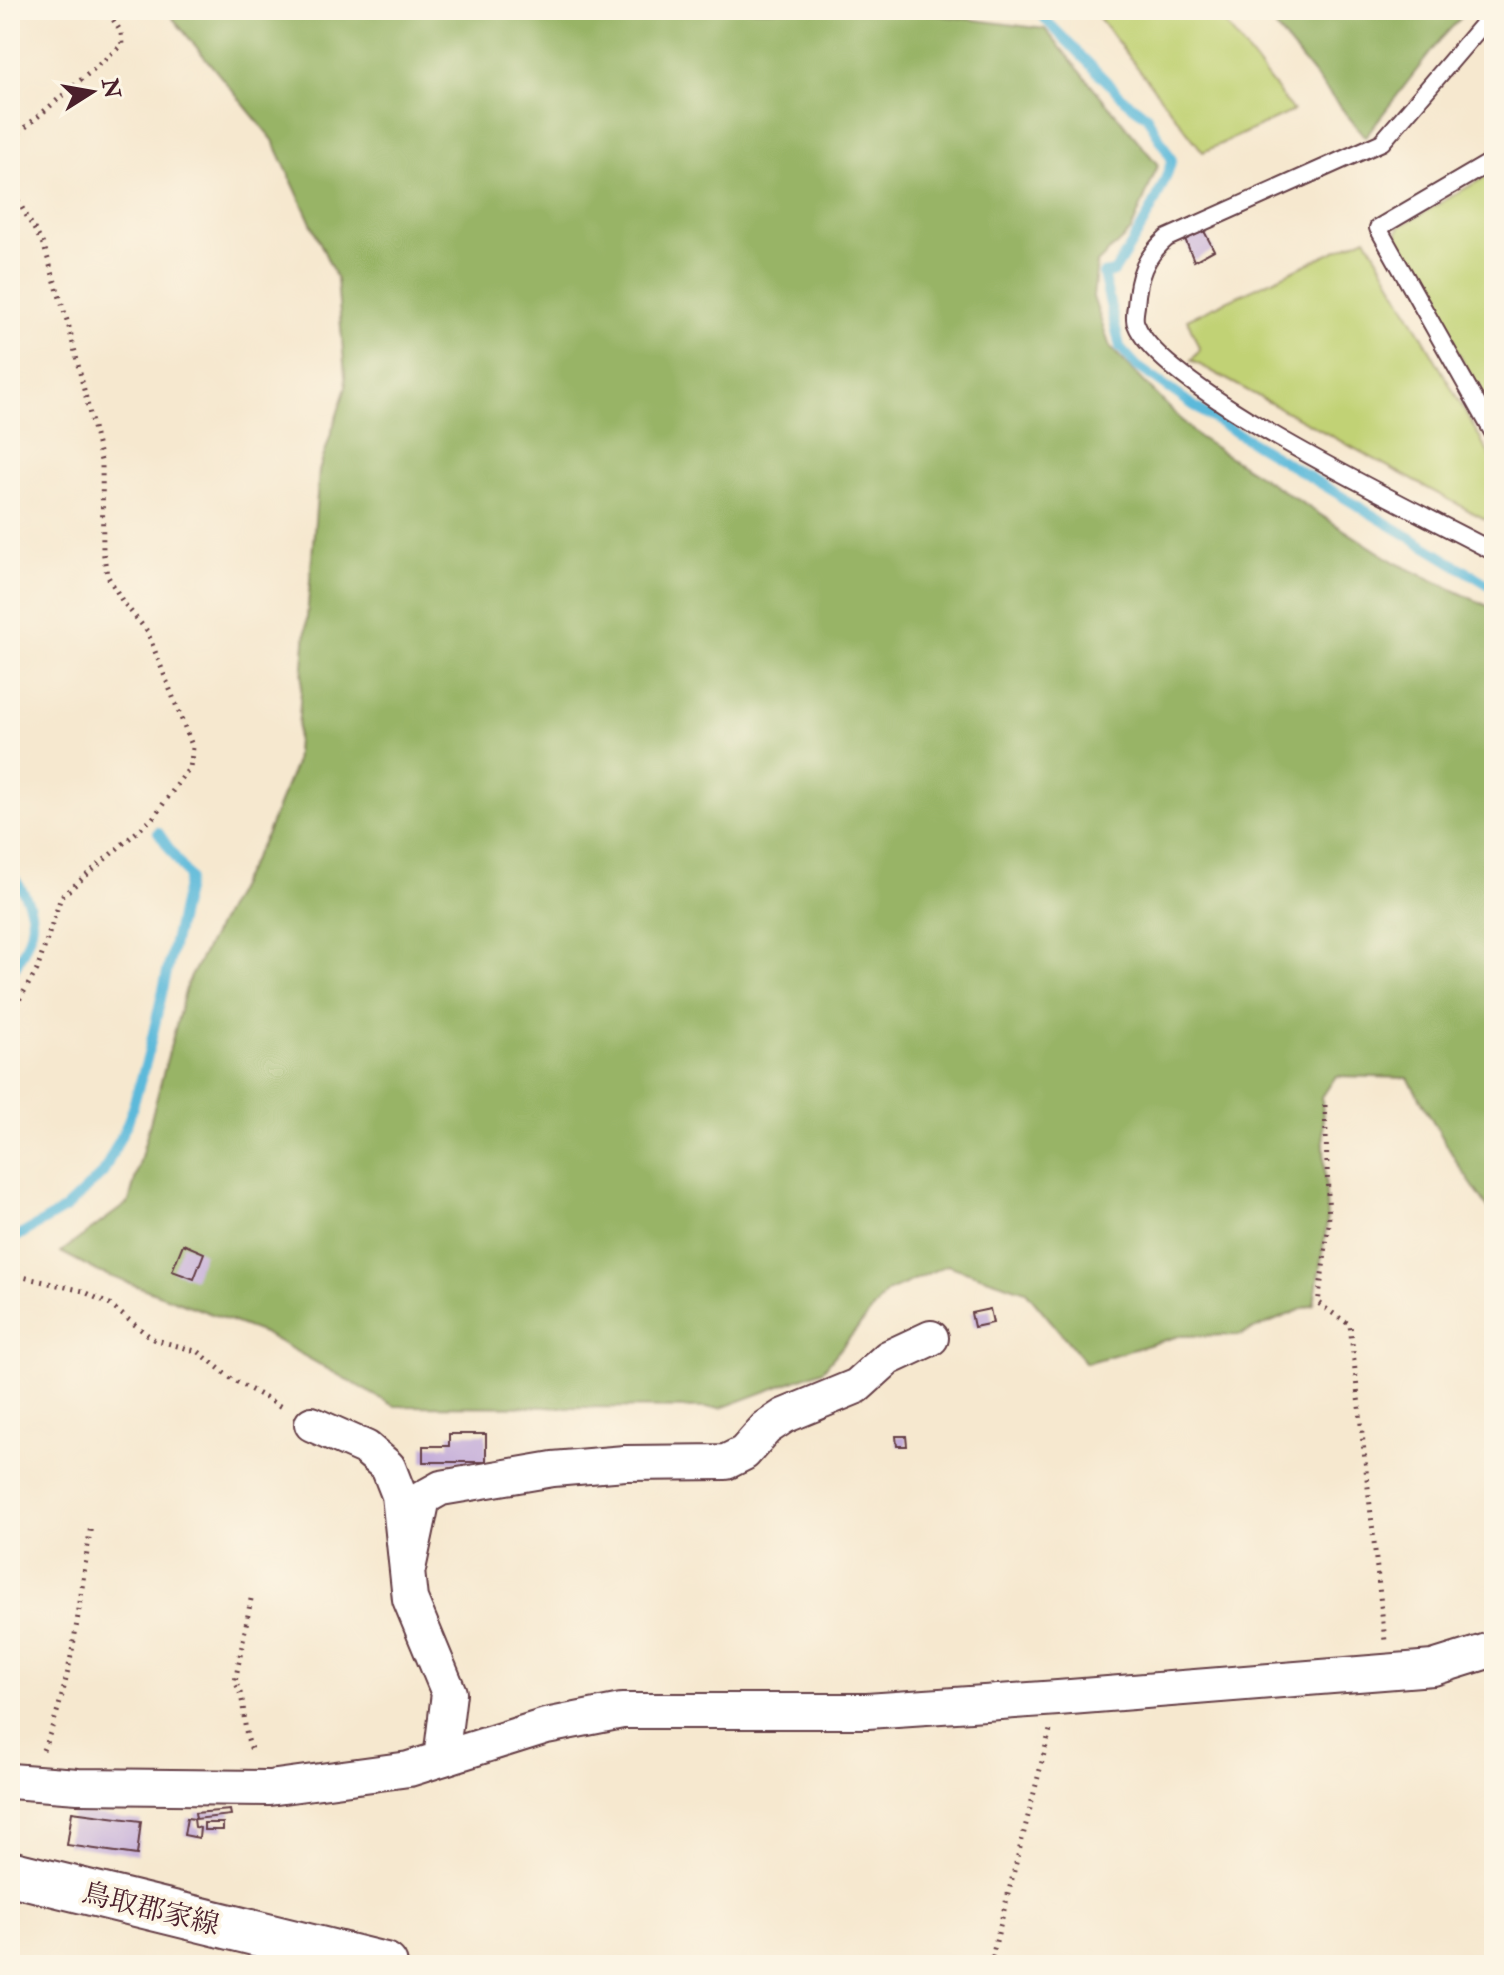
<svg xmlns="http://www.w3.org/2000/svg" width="1504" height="1975" viewBox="0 0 1504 1975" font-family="'IM FELL Double Pica','Noto Serif JP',serif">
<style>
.green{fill:#c1d274;stroke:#867850;stroke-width:2}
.forest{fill:#98b466;stroke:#716a48;stroke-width:2}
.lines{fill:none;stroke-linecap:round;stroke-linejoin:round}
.stream{stroke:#5bb9da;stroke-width:10}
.building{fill:#c2abd9}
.lane-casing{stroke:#643d44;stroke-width:20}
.street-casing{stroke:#643d44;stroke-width:38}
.secondary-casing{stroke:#643d44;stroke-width:48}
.path{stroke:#643d44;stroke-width:5;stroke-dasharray:2 6;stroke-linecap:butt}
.lane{stroke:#fff;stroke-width:16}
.street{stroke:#fff;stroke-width:34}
.secondary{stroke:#fff;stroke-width:44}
.labels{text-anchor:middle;stroke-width:8;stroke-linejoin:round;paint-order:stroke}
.street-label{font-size:28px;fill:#4a1f2b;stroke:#fcf5e5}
</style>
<rect width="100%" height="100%" fill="#fcf5e5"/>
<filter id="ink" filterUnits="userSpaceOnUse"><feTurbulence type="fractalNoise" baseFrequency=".0125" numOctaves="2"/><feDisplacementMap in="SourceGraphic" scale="16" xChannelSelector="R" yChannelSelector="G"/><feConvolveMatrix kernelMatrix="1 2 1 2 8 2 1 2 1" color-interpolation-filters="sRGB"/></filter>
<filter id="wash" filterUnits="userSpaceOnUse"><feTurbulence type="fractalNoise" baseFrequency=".006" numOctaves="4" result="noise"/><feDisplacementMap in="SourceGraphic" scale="32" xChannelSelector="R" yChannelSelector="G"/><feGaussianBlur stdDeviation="1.8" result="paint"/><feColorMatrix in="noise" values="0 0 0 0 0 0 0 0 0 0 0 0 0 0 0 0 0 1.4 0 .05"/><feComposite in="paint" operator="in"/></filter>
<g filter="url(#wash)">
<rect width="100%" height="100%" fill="#f6e8cf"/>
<path class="green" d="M1093 10H1215L1293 111 1203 152Z
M1494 172V416L1396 243 1399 227Z
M1366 237 1494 463V524L1191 360 1200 350 1187 319Z"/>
<path class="forest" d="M166 10H896L1045 29 1158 165 1131 231 1097 263 1093 297 1110 347 1197 436 1396 563 1494 609V1217L1459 1166 1408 1078 1336 1076 1322 1097 1327 1223 1314 1304 1240 1335 1179 1336 1086 1363 1026 1291 947 1265 887 1292 823 1370 721 1408 394 1406 263 1333 99 1272 61 1252 129 1202 187 984 267 833 295 764 319 471 346 387 337 280 273 140Z
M1261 10H1468L1440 40 1365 137Z"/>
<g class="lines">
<path class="stream" d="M1036 10 1127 102 1146 115 1172 160C1159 201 1137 236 1114 272L1103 274 1120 347 1137 366 1207 415 1494 588
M10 872C43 917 35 930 10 977
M10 1241 65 1209 103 1173 128 1122 147 1059 189 877 158 832"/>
</g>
<g id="blocks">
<path class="building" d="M1204 231 1214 250 1194 261 1185 239Z
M183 1244 204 1253 194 1279 172 1271Z
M990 1309 993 1323 974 1327 971 1313Z
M449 1434H486V1462H423V1446H449Z
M896 1436H906L907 1446H897Z
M230 1810 231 1815 196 1819 195 1813Z
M72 1812 141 1821 137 1855 67 1845Z
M187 1818 194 1819 195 1827 200 1828 199 1838 184 1835Z
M204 1823H223V1830H204Z"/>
</g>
</g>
<g filter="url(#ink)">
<use href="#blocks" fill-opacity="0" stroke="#643d44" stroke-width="2"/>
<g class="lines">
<defs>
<path id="lane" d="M1494 11 1382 142 1167 238C1144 258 1138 276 1136 306 1135 312 1134 320 1136 324 1161 391 1422 513 1494 552
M1494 160 1378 228 1494 434"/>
<path id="street" d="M312 1424 366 1448 388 1467 399 1495 410 1599 449 1693 441 1759
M408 1569 423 1498 441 1488 553 1469 625 1463 726 1462 744 1453 766 1428 784 1416 857 1386 888 1358 931 1338
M10 1781 78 1786 269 1788 409 1769 546 1726 622 1711H867L1058 1698 1433 1668 1494 1649"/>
<path id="secondary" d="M10 1873 385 1965"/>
</defs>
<use href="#lane" class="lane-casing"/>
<use href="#street" class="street-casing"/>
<use href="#secondary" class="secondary-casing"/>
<path class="path" d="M10 145 15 136 122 45 121 32 107 10
M10 187 44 246 69 327 102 465 103 550 107 575 123 602 147 631 193 748 190 767 153 818 61 897 37 970 10 1015
M1325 1105 1329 1224 1318 1303 1350 1325 1385 1641
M10 1274 83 1291 110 1305 153 1339 199 1352 232 1379 285 1409
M251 1599 235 1682C249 1705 239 1727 254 1754
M43 1750C74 1679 79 1601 91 1525
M990 1965 1050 1730"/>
<use href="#lane" class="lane"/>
<use href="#street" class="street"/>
<use href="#secondary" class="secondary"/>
</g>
</g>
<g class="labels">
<g class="street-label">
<text transform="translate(151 1908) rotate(14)" y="10">鳥取郡家線</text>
</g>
</g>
<rect width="1504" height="1975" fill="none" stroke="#fcf5e5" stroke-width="40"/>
<g transform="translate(92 92) rotate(79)" stroke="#fcf5e5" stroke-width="6" paint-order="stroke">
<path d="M0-6L14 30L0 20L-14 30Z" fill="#4a1f2b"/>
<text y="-12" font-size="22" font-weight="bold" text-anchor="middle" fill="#4a1f2b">N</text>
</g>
</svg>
